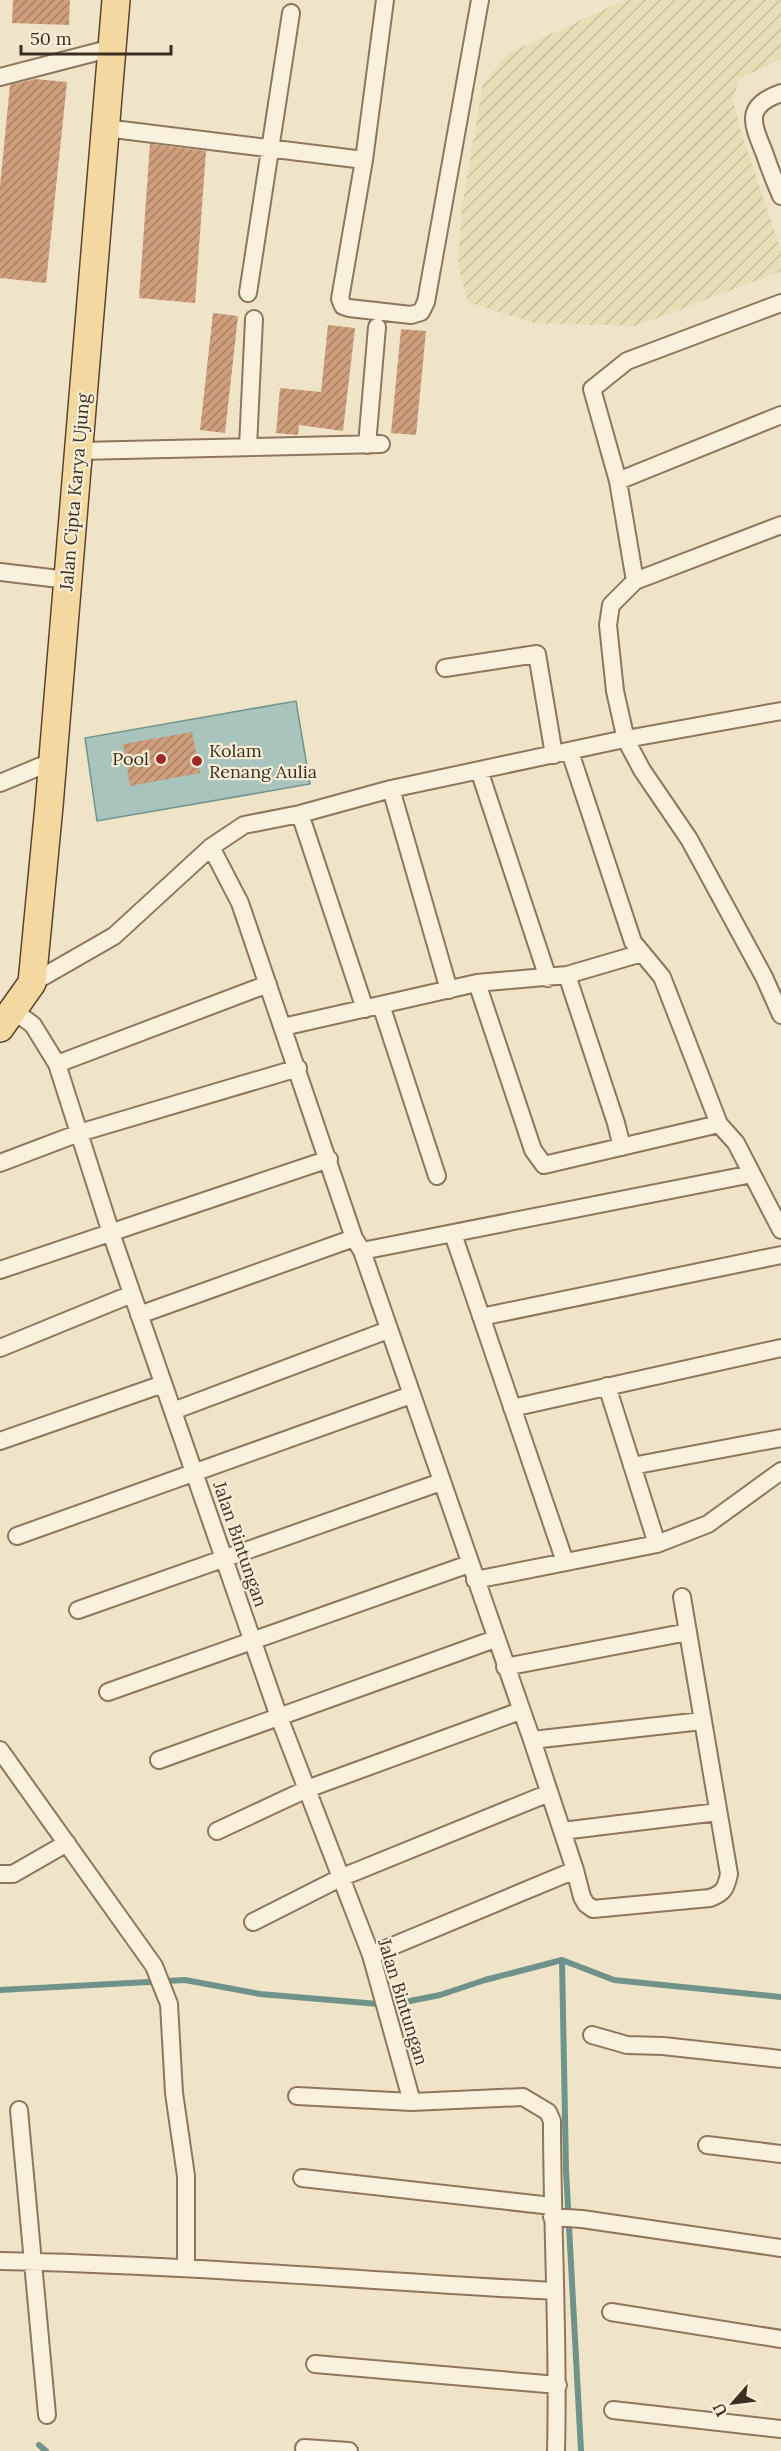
<svg xmlns="http://www.w3.org/2000/svg" width="781" height="2451" viewBox="0 0 781 2451" font-family="Lora,serif">
<style>
.farmland{fill:url(#farmland-furrows)}
.water{fill:#a9c4bc;stroke:#6f938a;stroke-width:1.5}
.lines{fill:none;stroke-linecap:round;stroke-linejoin:round}
.stream{stroke:#6f938a;stroke-width:6}
.building{fill:url(#building-hatch)}
.minor-casing{stroke:#8d765c;stroke-width:20}
.primary-casing{stroke:#5b4430;stroke-width:30}
.minor{stroke:#faf1dc;stroke-width:16}
.primary{stroke:#f3d9a0;stroke-width:27}
.poi-dot{fill:#9e2a2b;stroke:#f7eed8;stroke-width:2}
.labels{text-anchor:middle;stroke-width:4.5;stroke-linejoin:round;paint-order:stroke}
.street-label{font-size:18px;fill:#3d2e20;stroke:#f7eed8}
.poi-label{font-size:18px;fill:#3d2e20;stroke:#f7eed8;text-anchor:start}
</style>
<defs>
<pattern id="farmland-furrows" width="10" height="10" patternUnits="userSpaceOnUse" patternTransform="scale(1.5)"><rect width="10" height="10" fill="#e6deb5"/><path d="M-1 1l2-2M0 10L10 0M9 11l2-2" fill="none" stroke="#c6bf9b"/></pattern>
<pattern id="building-hatch" width="6" height="6" patternUnits="userSpaceOnUse" patternTransform="scale(1.5)"><rect width="6" height="6" fill="#cf9f7d"/><path d="M-1 1l2-2M0 6l6-6M5 7l2-2" fill="none" stroke="#a98266"/></pattern>
</defs>
<rect width="100%" height="100%" fill="#f0e4c8"/>
<path class="farmland" d="M625 0H781V59L739 79 733 100 741 132 781 251V271L636 326 534 323 468 302 458 266 462 206 483 84 507 54Z"/>
<path class="water" d="M296 701 310 784 97 821 85 738Z"/>
<g class="lines">
<path class="stream" d="M0 1990 185 1980 260 1994 390 2005 440 1995 485 1980 562 1960
M39 2445 46 2451
M581 2451 566 2170 562 1960 614 1980 781 1997"/>
</g>
<path class="building" d="M13 0H70L69 25 12 23Z
M35 79 67 82 46 283 0 278V186L10 85Z
M150 144 206 151 195 303 139 298Z
M213 313 238 316 225 433 200 430Z
M328 325 355 328 343 431 299 425 298 435 276 433 280 388 321 392Z
M401 329 426 331 416 435 391 433Z
M192 732 200 773 130 786 123 744Z"/>
<g class="lines">
<defs>
<path id="minor" d="M385 0 364 160 340 299 343 306 349 308 411 315 421 312 426 302 480 0
M0 77 112 48
M781 93C744 106 752 123 764 152 769 167 775 182 781 196
M105 128 364 160
M248 293 291 13
M367 445 377 327
M248 447 254 319
M79 451 381 444
M618 481 781 415
M781 525 635 581 611 605 608 625 615 691 626 740 642 770 689 839 764 977 781 1015
M0 572 68 580
M635 581 618 481 592 389 627 361 781 303
M445 668 537 654 554 755
M570 752 633 942 662 977 719 1124 736 1143 781 1230
M479 770 548 978
M0 783 41 766
M391 789 449 990
M300 814 365 1009
M211 847 240 903 354 1238 362 1251 532 1740 575 1870 582 1897 586 1904 593 1909 710 1898C724 1893 726 1888 729 1874L682 1597
M567 975 616 1123 622 1147
M32 983 114 936 211 847 244 825 300 814 391 789 615 741 781 711
M477 983 533 1150 544 1165 719 1124
M381 1005 437 1176
M13 1010 33 1025 57 1064 111 1233 279 1717 371 1955 412 2102
M283 1027 477 983 567 975 642 953
M57 1064 268 984
M0 1163 79 1133 298 1068
M453 1234 565 1562
M362 1251 752 1174
M0 1270 329 1159
M139 1315 354 1238
M481 1317 781 1255
M0 1348 132 1294
M607 1386 657 1544
M512 1408 781 1348
M173 1411 388 1330
M0 1441 163 1384
M632 1466 781 1438
M17 1536 411 1395
M475 1580 657 1544 708 1524 781 1471
M78 1610 441 1482
M505 1667 688 1632
M108 1692 469 1564
M532 1740 702 1721
M0 1750 154 1966 169 2004 174 2093 186 2176V2267
M159 1760 495 1639
M217 1831 307 1789 520 1711
M562 1831 718 1812
M0 1874H13L67 1843
M253 1922 340 1878 549 1793
M371 1955 575 1870
M592 2035 627 2045 663 2046 781 2059
M297 2096 412 2102 523 2097 548 2112 552 2121C552 2231 559 2341 556 2451
M19 2110 47 2415
M707 2145 781 2154
M302 2178 552 2206
M552 2217 582 2219 781 2248
M0 2261C185 2265 370 2281 555 2291
M611 2312 781 2339
M315 2364 558 2385
M613 2410 781 2429
M304 2448 349 2451"/>
<path id="primary" d="M0 1028 32 983 49 806 116 0"/>
</defs>
<use href="#minor" class="minor-casing"/>
<use href="#primary" class="primary-casing"/>
<use href="#minor" class="minor"/>
<use href="#primary" class="primary"/>
</g>
<g class="poi-dot">
<circle cx="161" cy="759" r="6"/>
<circle cx="197" cy="761" r="6"/>
</g>
<g class="labels">
<g class="street-label">
<text transform="translate(75 492) rotate(-85)" y="6">Jalan Cipta Karya Ujung</text>
<text transform="translate(240 1544) rotate(71)" y="6">Jalan Bintungan</text>
<text transform="translate(403 2002) rotate(73)" y="6">Jalan Bintungan</text>
</g>
<g class="poi-label">
<text x="209" y="757">Kolam<tspan x="209" dy="21">Renang Aulia</tspan></text>
<text x="149" y="765" text-anchor="end">Pool</text>
</g>
</g>
<g transform="translate(733 2403) rotate(242)" stroke="#f7eed8" stroke-width="4.5" paint-order="stroke">
<path d="M0-4.5L10 22L0 15L-10 22Z" fill="#3d2e20"/>
<text y="-9" font-size="16" font-weight="bold" text-anchor="middle" fill="#3d2e20">U</text>
</g>
<path d="M21 45v9h150v-9" fill="none" stroke="#3d2e20" stroke-width="3"/>
<text x="30" y="45" font-size="18" fill="#3d2e20" stroke="#f7eed8" stroke-width="4.5" paint-order="stroke">50 m</text>
</svg>
